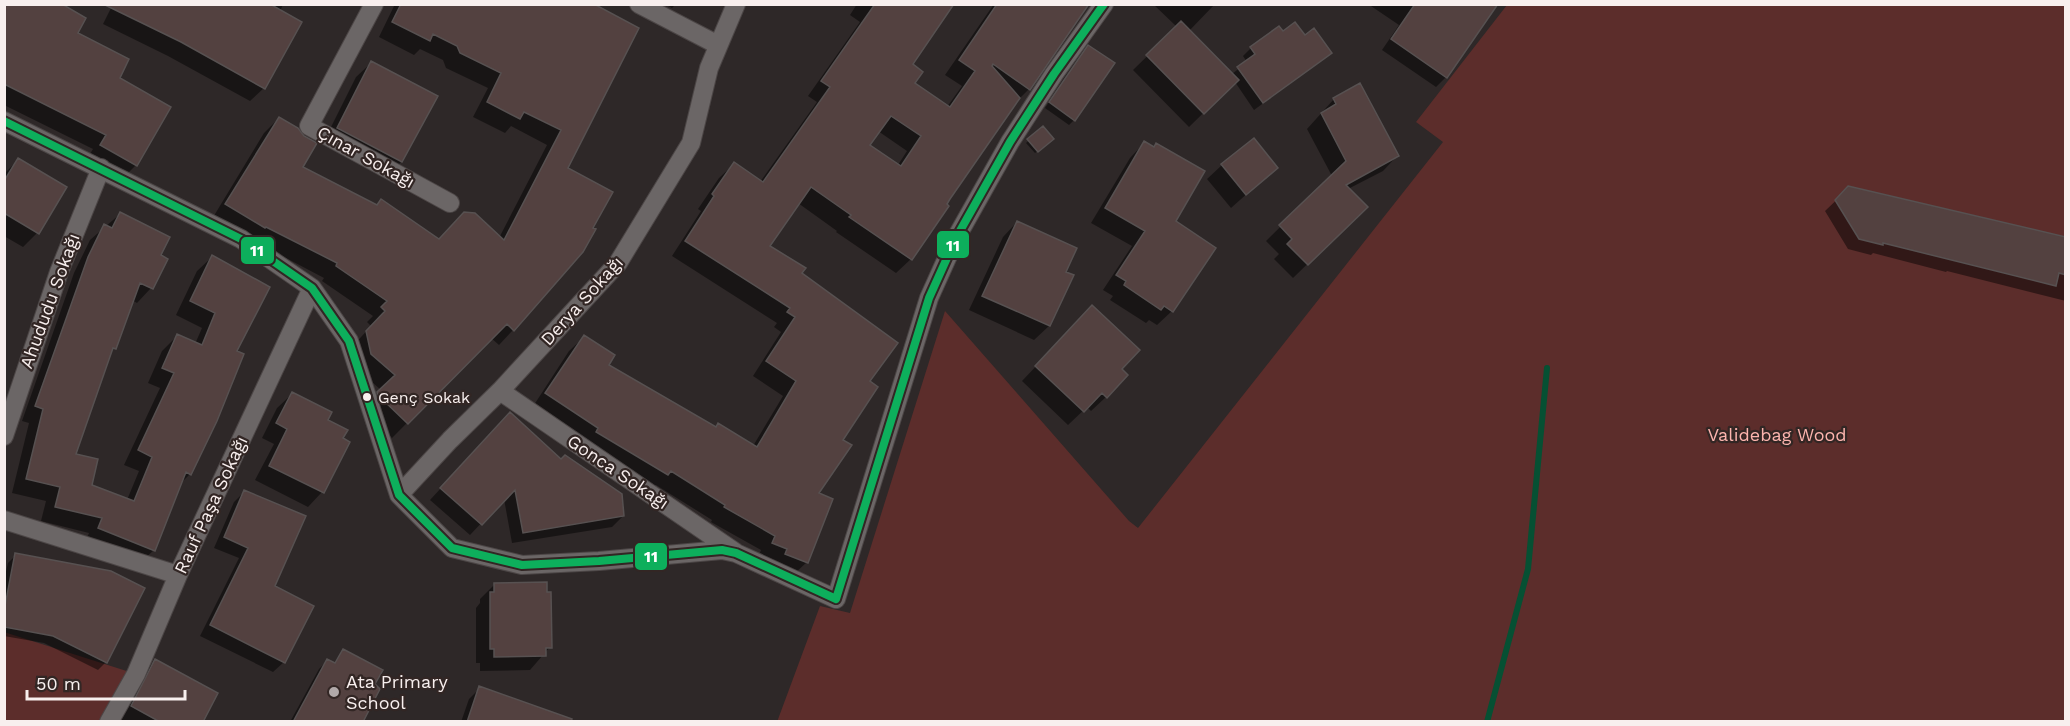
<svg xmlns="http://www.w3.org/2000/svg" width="2070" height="726" viewBox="0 0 2070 726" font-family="'Work Sans',sans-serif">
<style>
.green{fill:#5c2d2b}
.shadow{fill:#0007;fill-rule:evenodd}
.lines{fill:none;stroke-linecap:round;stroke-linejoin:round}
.stream{stroke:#065033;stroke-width:6}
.building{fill:#534140;stroke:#575151;stroke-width:1.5;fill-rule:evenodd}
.minor-casing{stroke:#4c4646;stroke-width:20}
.minor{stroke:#6b6666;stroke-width:18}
.bus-1-casing{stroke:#322624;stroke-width:12}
.bus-1{stroke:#0daf5c;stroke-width:8}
.bus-dot{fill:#f8efee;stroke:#322624;stroke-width:2}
.poi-dot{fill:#b1a9a9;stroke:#322624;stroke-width:2}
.labels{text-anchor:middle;stroke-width:4.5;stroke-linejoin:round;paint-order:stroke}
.bus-label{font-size:16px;fill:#f8efee;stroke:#322624;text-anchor:start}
.street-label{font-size:18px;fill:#f8efee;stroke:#322624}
.park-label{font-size:18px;fill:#fcb4ae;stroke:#322624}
.poi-label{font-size:18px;fill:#f8efee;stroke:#322624;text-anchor:start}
.line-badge{stroke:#322624;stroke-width:2}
.badge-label{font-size:16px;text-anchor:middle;font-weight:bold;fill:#fff}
</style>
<rect width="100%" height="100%" fill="#2e2828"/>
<path class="green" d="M1507 5H2065V721L777 722 820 606 850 613 945 311 1129 521 1138 528 1443 142 1416 122Z
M4 632 136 674 109 721H5Z"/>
<path class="shadow" d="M4 4 75 33 118 78 169 107 136 165 122 179 87 159 93 149 4 105Z
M105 4H283L280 12 264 88 250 101 168 56 103 24 111 8Z
M395 4H587L566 169 513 330 499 345 491 338 392 438 364 410V408L381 390 356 368 352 347 371 326 367 322 373 316 322 281 324 278 212 219 264 133 279 118 300 167 439 240 499 238 547 145 511 126 505 133 473 117 488 88 446 68 443 60 420 49 414 55 379 37Z
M664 4H676L672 8Z
M857 4H952L911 65 913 83 947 107 962 86 945 75 994 4H1087L1029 89 1015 103 949 198 911 259 896 273 836 232 837 231 798 203 768 246 800 274 868 382 817 494 807 562 792 576 758 558 761 550 711 522 712 520 656 485 653 488 532 408 569 351 584 337 607 365 715 428 753 446 783 396 753 376 781 332 774 327 777 323 672 256 701 211 698 209 719 178 734 164 760 182 817 102 808 96 860 22 850 15ZM878 131 907 151 898 165 868 145Z
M1153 4H1215L1189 31 1232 74 1247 62 1243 56 1251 48 1283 33 1304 37 1330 53 1322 60 1254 110 1235 82 1189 127 1133 70 1177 27Z
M1368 4H1496L1446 77 1436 87 1382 50 1399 25Z
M1083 52 1074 120 1069 125 1045 108Z
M371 63 436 96 401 162 386 176 323 143 356 77Z
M1334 99 1397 156 1383 171 1348 189 1366 207 1293 278 1274 259 1279 254 1266 241 1332 176 1307 129Z
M1043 128 1052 139 1035 153 1026 143Z
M1144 143 1174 222 1172 311 1157 325 1149 320 1146 323 1110 300 1113 296 1103 290 1132 246 1091 223 1130 158Z
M18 160 37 233 23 247 4 236V174Z
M1222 165 1276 168 1231 208 1207 179Z
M1849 188 2066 239V301L1947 271 1946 272 1873 253 1871 255 1848 249 1825 211Z
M120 214 159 256 151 288 137 303 132 300 114 348 110 353 74 455 90 485 127 500 139 471 124 465 160 388 148 383 162 351 177 336 195 344 202 328 176 315 197 271 212 257 235 351 190 474 180 484 154 550 139 564 85 543 89 533 41 521 46 501 12 493 29 423 22 421 74 273 90 240Z
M1017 222 1064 272 1072 276 1049 326 1034 340 969 310 1003 237Z
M1078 322 1119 369 1106 397 1091 411 1087 407 1068 425 1022 381Z
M292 394 326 420 341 439 348 443 322 492 308 507 255 480 274 444 262 438 277 408Z
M499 425 561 461 623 516 612 527 512 543 504 499 470 535 430 500Z
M244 492 274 587 284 662 273 672 200 636 239 558 214 548 234 502Z
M16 555 143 589 106 662 98 670 44 643 4 636V580L8 563Z
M495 584 550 647 530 670 480 671V663H476V608L480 603V599Z
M344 651 373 684 361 722H290L319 669 327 661 333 664Z
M155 661 201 722H119L141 675Z
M480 688 553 722H461L469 699Z"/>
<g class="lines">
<path class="stream" d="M1487 722 1528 569 1547 368"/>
</g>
<path class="building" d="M4 4H62L86 18 78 33 129 59 120 78 171 107 137 166 100 145 106 135 4 84Z
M103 4H270L302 22 265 89 181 42Z
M401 4H594L639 28 568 168 613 192 593 228 596 229 583 252 514 331 507 324 408 424 378 395 377 392 395 375 371 354 366 331 385 311 381 307 387 301 336 266 337 263 266 227 265 228 225 204 279 117 298 128 304 136 317 143 303 167 377 205 381 199 439 239 464 212 475 213 504 240 561 130 524 112 520 119 487 102 501 73 460 53 457 46 433 34 430 41 392 22Z
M875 4H954L913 64 923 72 915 83 950 107 975 71 959 60 997 4H1089L1030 90 993 64 992 66 1020 98 950 199 947 204 949 206 912 260 849 217 851 215 811 187 770 246 806 268 802 273 898 343 870 381 878 387 843 440 852 445 819 493 833 499 808 563 785 554 787 549 772 543 775 536 724 507 725 505 671 471 668 475 596 432 598 428 545 393 584 335 615 355 609 365 716 427 718 423 757 447 796 381 766 361 795 317 787 312 790 308 685 241 714 196 712 194 734 162 763 182 830 87 821 81ZM891 116 921 136 901 166 870 145Z
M1415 4H1498L1447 78 1391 39Z
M1181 21 1239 80 1204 114 1146 55Z
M1295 22 1305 35 1314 28 1332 53 1263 103 1237 67 1255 54 1250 47 1279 26 1283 31Z
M1088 45 1115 63 1075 121 1049 102Z
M371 61 438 96 402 162 337 128Z
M1360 83 1399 156 1346 185 1368 207 1308 265 1287 244 1292 239 1279 225 1346 161 1321 113 1336 104 1333 98Z
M1043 126 1054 139 1038 152 1027 139Z
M1254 138 1278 168 1246 195 1221 164Z
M1144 141 1154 147 1156 143 1205 171 1176 221 1216 248 1173 312 1164 306 1161 310 1124 285 1126 281 1116 275 1145 231 1105 208Z
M18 158 67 187 39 234 4 213V181Z
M1848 186 2066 237V275L2059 273 2056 286 1883 243V245L1859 239 1835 200Z
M120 212 170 237 161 255 168 259 153 289 140 283 116 349 113 348 76 454 98 459 92 485 134 501 152 457 138 450 174 373 162 368 177 334 202 345 215 313 190 301 212 255 270 287 237 351 244 354 217 421 191 475 186 472 155 551 98 528 102 518 55 507 60 487 26 479 43 409 35 406 88 257 104 224 112 228Z
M1017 221 1077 248 1066 272 1074 275 1050 326 982 296Z
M1092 305 1140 350 1122 369 1128 375 1107 398 1102 393 1084 412 1035 366Z
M292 392 332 412 328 420 348 430 343 438 350 442 324 493 269 466 287 429 276 423Z
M510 412 561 459 565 455 622 494 624 516 523 533 515 490 482 525 440 488Z
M244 490 306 516 275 586 314 606 285 663 210 625 248 548 224 537Z
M15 553 111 571 145 588 107 663 53 636 4 627V611Z
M547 582V592H551L552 648H546V656L494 657V649H490V592H494V583Z
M343 649 383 670 375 684 380 689 363 722H293L327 659 335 663Z
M155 659 218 693 203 722H160L131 706Z
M479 686 572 719 571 722H467Z"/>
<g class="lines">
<defs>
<path id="minor" d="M374 4 309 126 450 203
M639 4 718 45
M4 121 241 239 312 288 349 341 399 495 452 548 522 565 599 561 722 550 736 553 836 599 929 298 956 238 1010 142 1054 74 1104 4
M500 391 735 552
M4 436 59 272 101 168
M399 495 450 440 500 391 618 263 691 143 709 68 736 4
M4 520 178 575
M109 722 136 674 178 575 312 288"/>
</defs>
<use href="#minor" class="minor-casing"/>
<use href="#minor" class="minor"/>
<defs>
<path id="bus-1" d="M4 121 241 239 312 288 349 341 399 495 452 548 522 565 599 561 722 550 736 553 836 599 929 298 956 238 1010 142 1054 74 1104 4"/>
</defs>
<use href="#bus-1" class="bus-1-casing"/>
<use href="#bus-1" class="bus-1"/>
</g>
<circle class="bus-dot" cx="367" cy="397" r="5"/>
<circle class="poi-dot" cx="334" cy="692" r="6"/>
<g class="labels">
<g class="bus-label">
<text x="378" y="403">Genç Sokak</text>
</g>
<g class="street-label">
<text transform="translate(366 157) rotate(29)" y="6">Çınar Sokağı</text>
<text transform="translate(50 301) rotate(-70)" y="6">Ahududu Sokağı</text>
<text transform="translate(582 301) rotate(-48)" y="6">Derya Sokağı</text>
<text transform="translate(618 472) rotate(34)" y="6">Gonca Sokağı</text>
<text transform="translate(211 505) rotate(-65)" y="6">Rauf Paşa Sokağı</text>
</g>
<g class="park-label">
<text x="1777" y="441">Validebag Wood</text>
</g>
<g class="poi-label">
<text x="346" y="688">Ata Primary<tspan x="346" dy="21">School</tspan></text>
</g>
</g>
<g class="line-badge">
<rect x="936" y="230" width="34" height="29" rx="6" fill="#0daf5c"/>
<rect x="240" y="236" width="35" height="29" rx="6" fill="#0daf5c"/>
<rect x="634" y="542" width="34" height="29" rx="6" fill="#0daf5c"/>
</g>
<g class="badge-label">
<text x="953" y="251">11</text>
<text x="257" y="256">11</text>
<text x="651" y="562">11</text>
</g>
<rect width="2070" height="726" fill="none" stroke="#f8efee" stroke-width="12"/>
<path d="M27 690v9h158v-9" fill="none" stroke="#f8efee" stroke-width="3"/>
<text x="36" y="690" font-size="18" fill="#f8efee" stroke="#322624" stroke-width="4.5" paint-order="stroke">50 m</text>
</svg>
